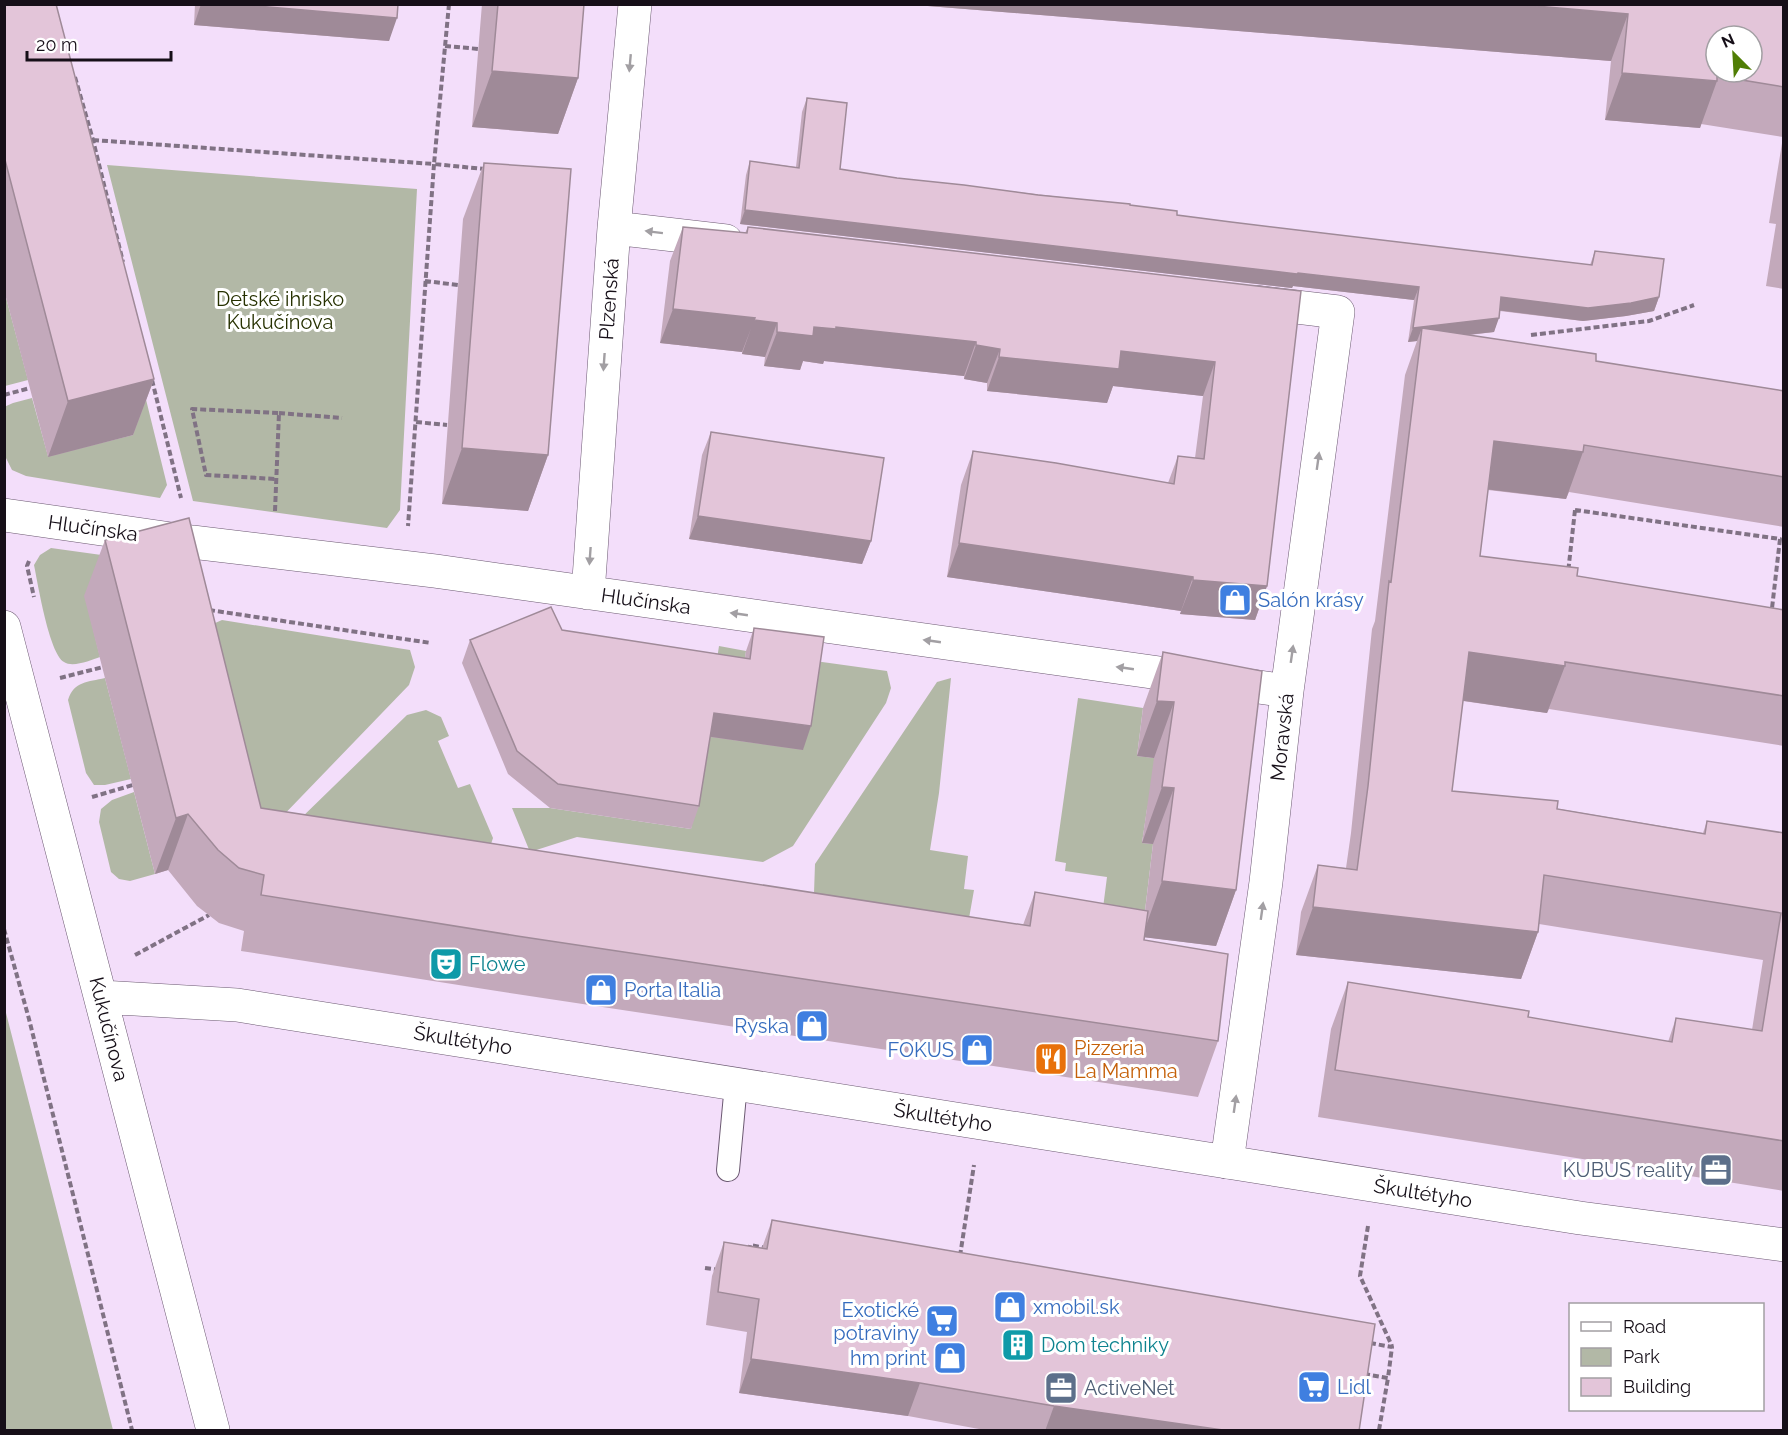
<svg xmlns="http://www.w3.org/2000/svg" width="1788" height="1435" viewBox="0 0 1788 1435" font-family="Raleway,sans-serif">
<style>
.green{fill:#b2b8a6}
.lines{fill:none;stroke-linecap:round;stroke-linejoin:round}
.lane-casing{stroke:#6b5971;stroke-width:24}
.street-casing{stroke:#6b5971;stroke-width:34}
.secondary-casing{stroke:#6b5971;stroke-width:34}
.path{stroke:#807284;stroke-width:4;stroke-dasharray:6 3;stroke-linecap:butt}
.lane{stroke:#fff;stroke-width:22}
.street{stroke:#fff;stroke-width:33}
.secondary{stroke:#fff;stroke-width:33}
.wall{fill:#c3a9bb}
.shaded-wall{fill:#9f8a98}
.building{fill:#e3c5d9;stroke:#9f8a98;stroke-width:1.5;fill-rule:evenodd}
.oneway{fill:#a29fa3}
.labels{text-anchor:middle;stroke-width:6;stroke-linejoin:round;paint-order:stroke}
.park-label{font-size:20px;fill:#263100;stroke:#fff}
.street-label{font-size:20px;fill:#160f18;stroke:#fff}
.shop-label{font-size:20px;fill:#366cbe;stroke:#fff;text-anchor:start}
.culture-label{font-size:20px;fill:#0d838f;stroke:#fff;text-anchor:start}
.food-label{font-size:20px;fill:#c56008;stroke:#fff;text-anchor:start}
.service-label{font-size:20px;fill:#4e5e75;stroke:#fff;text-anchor:end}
</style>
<rect width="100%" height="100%" fill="#f3defa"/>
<path class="green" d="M107 165 417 189 400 510 387 528 193 501Z
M4 290 28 380 5 386H4Z
M139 371 167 485 160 498 26 476 12 470 5 456 4 407 13 403 32 398 48 456 133 435Z
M51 548 152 562 85 596 100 657C91 660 73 668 64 662 49 653 38 584 34 565L40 555Z
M222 620 410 650 415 667 409 685 274 825 257 832 206 627Z
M719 646 746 651 734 740 803 749 815 661 887 671 891 688 886 703 793 846 763 862 577 837 530 852 512 808H550L691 829Z
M105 678 131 779 105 785H94L86 773 68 700C74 681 88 682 105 678Z
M951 678 939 793 930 850 968 856 964 889 974 890 968 924 814 893 815 864 937 682Z
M1078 698 1143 708 1137 756 1163 759 1147 809 1142 843 1153 844 1138 969 1095 1036 1088 1081 1081 1078 1107 877 1065 871 1066 863 1055 861Z
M426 710 441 717 449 736 438 741 458 788 470 784 493 838 487 856 296 823 407 715Z
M134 792 155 874 130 881 119 879 111 872 99 822 101 809 112 800Z
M5 1009 113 1430H5Z"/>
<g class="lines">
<defs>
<path id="lane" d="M728 1170 736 1084"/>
<path id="street" d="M614 228 726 241
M4 515 192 542 435 571 1287 691
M588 593 614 228 635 4
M1227 1162 1266 882 1287 691 1338 312 1254 302"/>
<path id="secondary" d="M4 627 213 1430
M101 997 237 1005 1580 1218 1784 1245"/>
</defs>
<use href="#lane" class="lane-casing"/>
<use href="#street" class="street-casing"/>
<use href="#secondary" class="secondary-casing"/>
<path class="path" d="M449 4 434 164 484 169
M445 46 479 49
M75 77 93 140 123 262
M93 140 434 164 408 526
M425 281 458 285
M1531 335 1649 321 1694 305
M152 380 181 498
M4 395 30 388
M279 413 342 418
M416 422 447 425
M1575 510 1780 539 1768 643 1564 609Z
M275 511 279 413 192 409 206 475 276 479
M29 561 27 566 34 597
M209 610 431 643
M60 678 103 667
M92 797 133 785
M4 929 29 1019 132 1430
M135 955 209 915
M1368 1226 1360 1276 1392 1346
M749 1251 750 1245 766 1248
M960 1256 974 1165
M705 1268 720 1270
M1364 1374 1388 1378 1392 1347 1370 1343
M1379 1430 1388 1378"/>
<use href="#lane" class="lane"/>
<use href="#street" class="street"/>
<use href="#secondary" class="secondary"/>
</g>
<path class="wall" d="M4 4 154 379 133 435 48 457 4 290Z
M195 4H398L389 41 194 25Z
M482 4H584L578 78 558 134 472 127Z
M903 4H1784V289L1766 286 1776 224 1769 223 1783 137 1701 124 1700 128 1605 120 1611 61Z
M807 98 840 169 897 178 1130 205 1177 215 1231 222 1590 265 1595 251 1659 297 1654 311 1626 316 1583 321 1500 311 1494 332 1469 335 1596 361 1784 391V527L1569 492 1566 499 1488 490 1480 556 1577 576 1784 610V746L1549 709 1547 713 1463 701 1452 791 1703 833 1707 821 1782 833 1784 826V1191L1318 1117 1331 1029 1348 982 1528 1017 1668 1042 1676 1018 1752 1030 1763 960 1539 924 1538 932 1521 979 1296 955 1301 912 1318 865 1346 868 1351 833 1372 629 1375 621 1405 375 1417 341 1408 342 1414 300 1293 286 1292 288 740 224 746 175 750 161 796 167 802 112Z
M484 163 548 455 528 511 442 504 463 219Z
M683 227 745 233 748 227 1301 291 1267 586 1255 620 1180 614 1181 611 947 577 961 485 973 451 1168 483 1178 456 1195 458 1203 396 1113 386 1107 403 987 391V383L964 379V376L824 361 823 364 803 361 800 370 764 366 765 357 742 354V352L660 343 670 261Z
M711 432 871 541 862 564 689 539 702 455Z
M105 540 261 808 1023 925 1035 892 1145 911 1153 844 1142 843 1154 758 1137 756 1143 708 1163 652 1236 890 1216 946 1144 937V940L1218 1041 1198 1097 497 991 241 951 244 931 219 923 197 906 168 870 155 874 84 596Z
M754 628 803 750 710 737 699 806 691 829 550 808 508 774 462 663 470 640 745 658 746 651Z
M772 1220 1359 1431H990L908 1416 739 1393 747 1332 706 1325 712 1276 724 1242 762 1248Z"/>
<path class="shaded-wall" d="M201 4H235L397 18 389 41 194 25Z
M903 4H1512L1628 14 1611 61Z
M492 71 578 78 558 134 472 127Z
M1622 73 1717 81 1700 128 1605 120Z
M745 210 1298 273 1419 287 1414 300 1293 286 1292 288 740 224Z
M1501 297H1659L1654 311 1626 316 1583 321 1496 310Z
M673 309 755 318 742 352 660 343Z
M1499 318 1494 332 1420 340 1422 328 1417 341 1408 342 1413 328Z
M754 320 777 323 765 357 742 354Z
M814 327H836L976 342 964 376 824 361 823 364 803 361 800 370 764 366 777 332Z
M976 345 1000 349 987 383 964 379Z
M1121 351 1215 362 1203 396 1113 386 1107 403 987 391 999 357Z
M154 379 133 435 48 457 68 401Z
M1494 441 1583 452 1566 499 1476 488Z
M462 448 548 455 528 511 442 504Z
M698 516 871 541 862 564 689 539Z
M959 543 1193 577 1181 611 947 577Z
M1193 580 1267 586 1255 620 1180 614Z
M1469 652 1565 666 1547 713 1451 699Z
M1157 701 1174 702 1154 758 1137 756Z
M714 713 811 726 803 750 705 736Z
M1162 787 1174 788 1153 844 1142 843Z
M188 814 168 870 155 874 176 818Z
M1162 881 1236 890 1216 946 1142 937Z
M1313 907 1538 932 1521 979 1296 955Z
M751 1359 920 1383 908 1416 739 1393Z
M1054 1406 1230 1431H1045Z"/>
<path class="building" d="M4 4H56L154 379 68 401 4 156Z
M235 4H398L397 18Z
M498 4H584L578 78 492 71Z
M1512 4H1784V87L1717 76V81L1622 73 1628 14ZM1716 36H1752V72H1716Z
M807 98 847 103 840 169 897 178 964 185 1038 195 1130 204V205L1177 211V215L1231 222 1592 265 1595 251 1664 259 1659 297 1631 303 1588 308 1501 297 1499 318 1413 328 1419 287 1298 273 1297 274 745 210 750 161 799 168Z
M484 163 571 169 548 455 462 448Z
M683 227 747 233 748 227 1301 291 1267 586 1193 580V577L959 543 973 451 1056 463 1174 484 1178 456 1204 459 1215 362 1121 351 1119 369 999 357 1000 349 976 345V342L836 327V329L814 327 813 336 777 332V323L754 320 755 318 673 309Z
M1422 328 1596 354V361L1784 391V477L1584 445 1583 452 1494 441 1480 556 1578 568 1577 576 1784 610V696L1565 662V666L1469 652 1452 791 1558 801 1557 809 1705 834 1707 821 1784 833V1141L1335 1070 1348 982 1529 1011 1528 1017 1672 1042 1676 1018 1762 1031 1781 913 1544 875 1538 932 1313 907 1318 865 1357 870 1368 786 1389 581 1391 582Z
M711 432 884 458 871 541 698 516Z
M189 518 261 808 1030 926 1035 892 1148 911 1144 940 1228 954 1218 1041 517 936 261 895 264 875 239 868 218 850 188 814 176 818 105 540Z
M551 607 562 630 750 659 754 628 824 637 811 726 714 713 699 806 558 784 517 751 470 640Z
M1163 652 1262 671 1236 890 1162 881 1174 788 1162 787 1174 702 1157 701Z
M772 1220 1375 1324 1359 1431H1230L1054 1406 920 1383 751 1359 759 1299 718 1292 724 1242 767 1249Z"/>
<defs><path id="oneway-solid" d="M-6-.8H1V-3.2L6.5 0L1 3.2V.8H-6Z" transform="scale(1.5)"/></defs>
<g class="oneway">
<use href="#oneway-solid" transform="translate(630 63) rotate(95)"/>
<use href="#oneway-solid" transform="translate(654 232) rotate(-173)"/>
<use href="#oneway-solid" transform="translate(604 362) rotate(94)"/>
<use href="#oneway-solid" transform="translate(1318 461) rotate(-82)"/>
<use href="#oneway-solid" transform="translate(590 556) rotate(94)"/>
<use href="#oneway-solid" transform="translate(739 614) rotate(-172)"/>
<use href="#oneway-solid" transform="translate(932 641) rotate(-172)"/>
<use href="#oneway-solid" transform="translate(1292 654) rotate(-82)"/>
<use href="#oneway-solid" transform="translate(1125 668) rotate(-172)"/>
<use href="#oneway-solid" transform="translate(1262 911) rotate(-82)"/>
<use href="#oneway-solid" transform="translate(1235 1104) rotate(-82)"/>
</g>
<defs>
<symbol id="shop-square" viewBox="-11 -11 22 22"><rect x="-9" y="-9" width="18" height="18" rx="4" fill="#3f7fe0" stroke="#fff"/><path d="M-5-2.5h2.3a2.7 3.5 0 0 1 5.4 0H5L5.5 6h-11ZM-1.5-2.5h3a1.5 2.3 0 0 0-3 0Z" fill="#fff"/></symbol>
<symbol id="theatre-square" viewBox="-11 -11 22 22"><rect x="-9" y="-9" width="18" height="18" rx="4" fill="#0f9aa8" stroke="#fff"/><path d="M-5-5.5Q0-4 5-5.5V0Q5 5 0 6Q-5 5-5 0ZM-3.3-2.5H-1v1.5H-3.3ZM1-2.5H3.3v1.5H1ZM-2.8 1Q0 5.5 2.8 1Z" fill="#fff"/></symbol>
<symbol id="restaurant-square" viewBox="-11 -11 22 22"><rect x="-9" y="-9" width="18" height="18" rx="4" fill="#e8710a" stroke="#fff"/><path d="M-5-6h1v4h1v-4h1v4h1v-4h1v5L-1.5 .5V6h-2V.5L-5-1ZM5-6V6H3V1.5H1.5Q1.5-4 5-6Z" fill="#fff"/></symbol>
<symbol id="office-square" viewBox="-11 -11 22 22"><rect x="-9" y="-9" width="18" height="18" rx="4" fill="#5c6f8a" stroke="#fff"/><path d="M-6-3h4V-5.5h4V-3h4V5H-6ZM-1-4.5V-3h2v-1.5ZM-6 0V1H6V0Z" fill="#fff"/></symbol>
<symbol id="supermarket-square" viewBox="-11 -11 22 22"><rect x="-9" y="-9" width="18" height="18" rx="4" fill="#3f7fe0" stroke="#fff"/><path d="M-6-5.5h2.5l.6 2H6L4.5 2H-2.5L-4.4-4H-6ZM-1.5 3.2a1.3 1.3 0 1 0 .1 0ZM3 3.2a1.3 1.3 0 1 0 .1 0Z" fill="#fff"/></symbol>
<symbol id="building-square" viewBox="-11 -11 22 22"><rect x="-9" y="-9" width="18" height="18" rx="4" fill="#0f9aa8" stroke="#fff"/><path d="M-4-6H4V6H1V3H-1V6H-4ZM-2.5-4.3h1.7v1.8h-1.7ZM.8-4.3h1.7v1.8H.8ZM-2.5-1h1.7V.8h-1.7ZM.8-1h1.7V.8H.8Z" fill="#fff"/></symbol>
</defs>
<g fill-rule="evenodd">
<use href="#shop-square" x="1216" y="581" width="38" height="38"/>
<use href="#theatre-square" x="427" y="945" width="38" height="38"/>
<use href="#shop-square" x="582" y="971" width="38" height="38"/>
<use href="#shop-square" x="793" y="1007" width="38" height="38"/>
<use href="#shop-square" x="958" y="1031" width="38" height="38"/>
<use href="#restaurant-square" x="1032" y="1040" width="38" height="38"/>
<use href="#office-square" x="1697" y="1151" width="38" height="38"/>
<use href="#shop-square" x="991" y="1288" width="38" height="38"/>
<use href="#supermarket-square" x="923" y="1302" width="38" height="38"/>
<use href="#building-square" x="999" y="1326" width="38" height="38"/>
<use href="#shop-square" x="931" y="1339" width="38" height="38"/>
<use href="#supermarket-square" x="1295" y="1368" width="38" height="38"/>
<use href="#office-square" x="1042" y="1369" width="38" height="38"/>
</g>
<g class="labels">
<g class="park-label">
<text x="280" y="306">Detské ihrisko<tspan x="280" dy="23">Kukučínova</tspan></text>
</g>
<g class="street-label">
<text transform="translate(609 299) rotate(-86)" y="7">Plzenská</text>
<text transform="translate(93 528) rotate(8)" y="7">Hlučínska</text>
<text transform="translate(646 601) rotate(8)" y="7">Hlučínska</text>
<text transform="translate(1282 737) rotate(-84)" y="7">Moravská</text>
<text transform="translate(109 1029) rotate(76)" y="7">Kukučínova</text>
<text transform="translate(463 1040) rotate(9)" y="7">Škultétyho</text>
<text transform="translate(943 1117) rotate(9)" y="7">Škultétyho</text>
<text transform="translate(1423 1193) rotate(9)" y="7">Škultétyho</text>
</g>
<g class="shop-label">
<text x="1258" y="607">Salón krásy</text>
<text x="624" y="997">Porta Italia</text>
<text x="789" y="1033" text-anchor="end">Ryska</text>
<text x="954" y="1057" text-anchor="end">FOKUS</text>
<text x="1033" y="1314">xmobil.sk</text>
<text x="919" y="1317" text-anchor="end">Exotické<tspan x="919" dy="23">potraviny</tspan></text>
<text x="927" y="1365" text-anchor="end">hm print</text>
<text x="1337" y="1394">Lidl</text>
</g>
<g class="culture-label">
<text x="469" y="971">Flowe</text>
<text x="1041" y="1352">Dom techniky</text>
</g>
<g class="food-label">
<text x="1074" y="1055">Pizzeria<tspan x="1074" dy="23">La Mamma</tspan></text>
</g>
<g class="service-label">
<text x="1693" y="1177">KUBUS reality</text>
<text x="1084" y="1395" text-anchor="start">ActiveNet</text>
</g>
</g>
<rect width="1788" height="1435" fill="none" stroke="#160f18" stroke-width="12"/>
<rect x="1569" y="1303" width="195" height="108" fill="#ffffff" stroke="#a29fa3" stroke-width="1.5"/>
<rect x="1581" y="1322" width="30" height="9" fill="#ffffff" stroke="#a29fa3" stroke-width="1.5"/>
<text x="1623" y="1333" font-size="18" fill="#160f18">Road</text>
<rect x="1581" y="1348" width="30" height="18" fill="#b2b8a6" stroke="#a29fa3" stroke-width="1.5"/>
<text x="1623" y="1363" font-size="18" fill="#160f18">Park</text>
<rect x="1581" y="1378" width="30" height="18" fill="#e3c5d9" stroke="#a29fa3" stroke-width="1.5"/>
<text x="1623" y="1393" font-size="18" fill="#160f18">Building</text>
<g transform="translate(1734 54) rotate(336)"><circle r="28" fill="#ffffff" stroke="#a29fa3" stroke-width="1.5"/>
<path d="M0-4.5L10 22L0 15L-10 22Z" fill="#507e05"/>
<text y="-9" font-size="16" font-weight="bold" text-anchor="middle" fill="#160f18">N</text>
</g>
<path d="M27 51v9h144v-9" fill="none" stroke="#160f18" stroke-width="3"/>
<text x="36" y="51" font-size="18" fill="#160f18" stroke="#ffffff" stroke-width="4.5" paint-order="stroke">20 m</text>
</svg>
